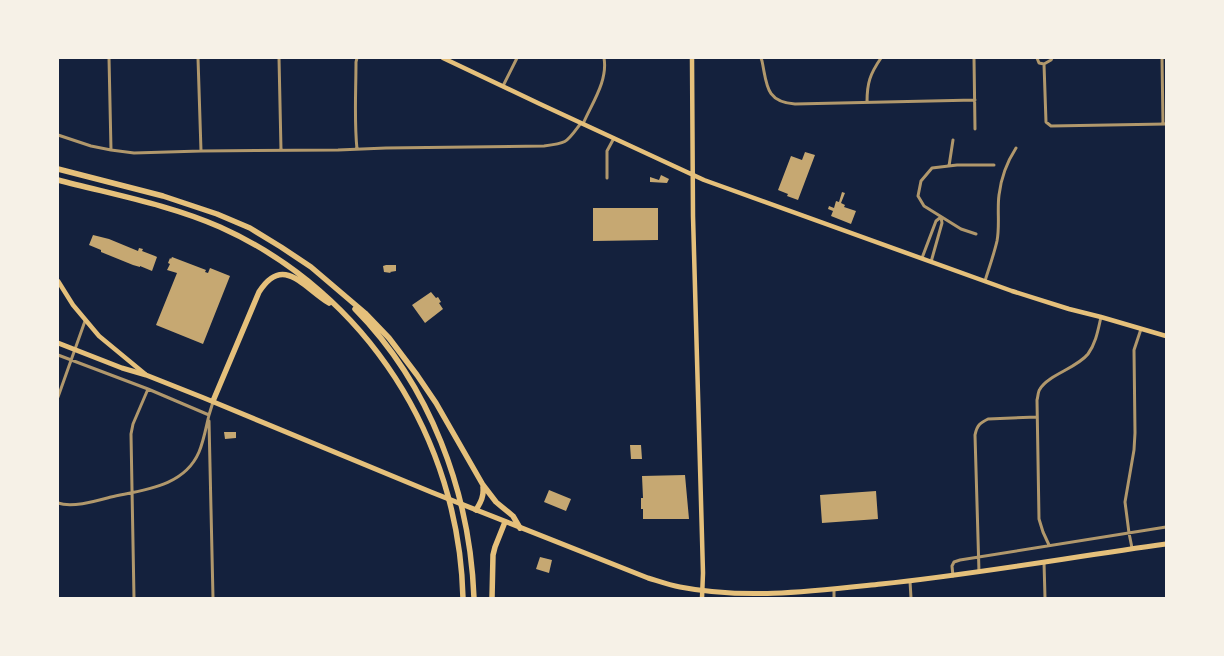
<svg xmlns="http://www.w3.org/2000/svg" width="1224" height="656" viewBox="0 0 1224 656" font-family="'DejaVu Sans',sans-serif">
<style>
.building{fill:#c6a872}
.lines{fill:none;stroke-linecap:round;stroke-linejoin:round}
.minor{stroke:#b1986c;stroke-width:3}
.secondary{stroke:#e5c07b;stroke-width:4.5}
.primary{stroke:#e5c07b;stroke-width:5}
.motorway{stroke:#e5c07b;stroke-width:5.5}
</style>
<rect width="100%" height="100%" fill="#14213d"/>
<path class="building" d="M805 152 815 155 798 200 787 196 788 194 778 190 791 156 802 160Z
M661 175 669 179 667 183 650 182V177L659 180Z
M842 192 845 193 841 203 845 205 844 207 856 211 851 224 831 216 833 211 828 209 829 206 834 208 836 201 839 202Z
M593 208H658V240L593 241Z
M93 235 109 239 138 251 139 248 143 249 142 251 155 256 157 257 152 271 140 266V267L133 265 101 252V250L89 245Z
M172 257 206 270 205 272 208 273 210 268 230 276 203 344 156 325 177 273 167 270 170 264 168 263 170 258 171 259Z
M386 265H396V271L390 272 391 273 384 272 383 266Z
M431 292 436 298 438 297 441 302 439 303 443 309 425 323 412 305Z
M224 432H236V438L225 439Z
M630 445H641L642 459H631Z
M685 475 689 519H643V509H641V498H643L642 476Z
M549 490 571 499 566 511 544 502Z
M876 491 878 519 822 523 820 495Z
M540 557 552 560 549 573 536 569Z"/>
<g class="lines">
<path class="minor" d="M109 58 111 150
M198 58 201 151
M279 58 281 150
M357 58 356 62C356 91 354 120 357 149
M761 58 762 61C767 84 765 102 795 104L975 100
M974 58 975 129
M1037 58 1039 63 1044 64
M1162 58 1163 124
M1044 64 1046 122 1051 126 1166 124
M1044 64 1051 60 1052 58
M503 86 517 58
M867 102C867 83 870 74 881 58
M583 124C592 103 608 81 604 58
M58 135 91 146 111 150 134 153 201 151 338 150 386 148 544 146C568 143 566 143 581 123
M949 166 953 140
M607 178V151L614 138
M976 234 961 229 924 206 918 196 921 181 932 168 957 165H994
M922 258 936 221 941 217 942 223 931 262
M985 281C989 268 994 254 997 241 1000 226 997 210 999 195 1001 178 1007 162 1016 148
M58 355 148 389 209 415C206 427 204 440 199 452 184 487 143 490 111 497 96 501 72 508 58 503
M58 397 85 321
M209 415 213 402
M209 421 213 598
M1049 545 1043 532 1039 519 1037 400C1038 397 1038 391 1040 389 1048 375 1077 368 1088 354 1096 343 1098 330 1101 317
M1132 548 1129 533 1125 502 1134 450 1135 433 1134 350 1141 329
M1044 562 1045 598
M979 572 975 435C977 425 980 423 988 419L1037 417
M953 576 952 566 954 562 960 560 1166 527
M910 581 911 598
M834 589V598
M134 598 131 434 133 424 148 389"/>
<path class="secondary" d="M443 58 540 104 704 180 1012 291 1069 309 1101 317 1166 336
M692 58 693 216 703 573 702 598
M58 281 73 305 99 336 145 374"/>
<path class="primary" d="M58 343 122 368 146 375 204 398 431 492 648 578C658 581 669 585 680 587 746 600 815 591 881 584 977 574 1071 557 1166 544"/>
<path class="motorway" d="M58 169 163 196 217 214 250 228 281 247 311 267 365 313 389 338 417 375 436 403 483 485 496 502 513 516 520 528
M58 180C111 194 171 205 220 227 367 293 459 439 463 598
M355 309C430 385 470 492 474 598
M213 401 259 292C283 254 303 287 329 303
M476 510C481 502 484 496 483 487
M492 598 493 555 495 547 505 522"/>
</g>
<rect width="1224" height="656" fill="none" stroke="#f6f1e7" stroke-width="118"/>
</svg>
